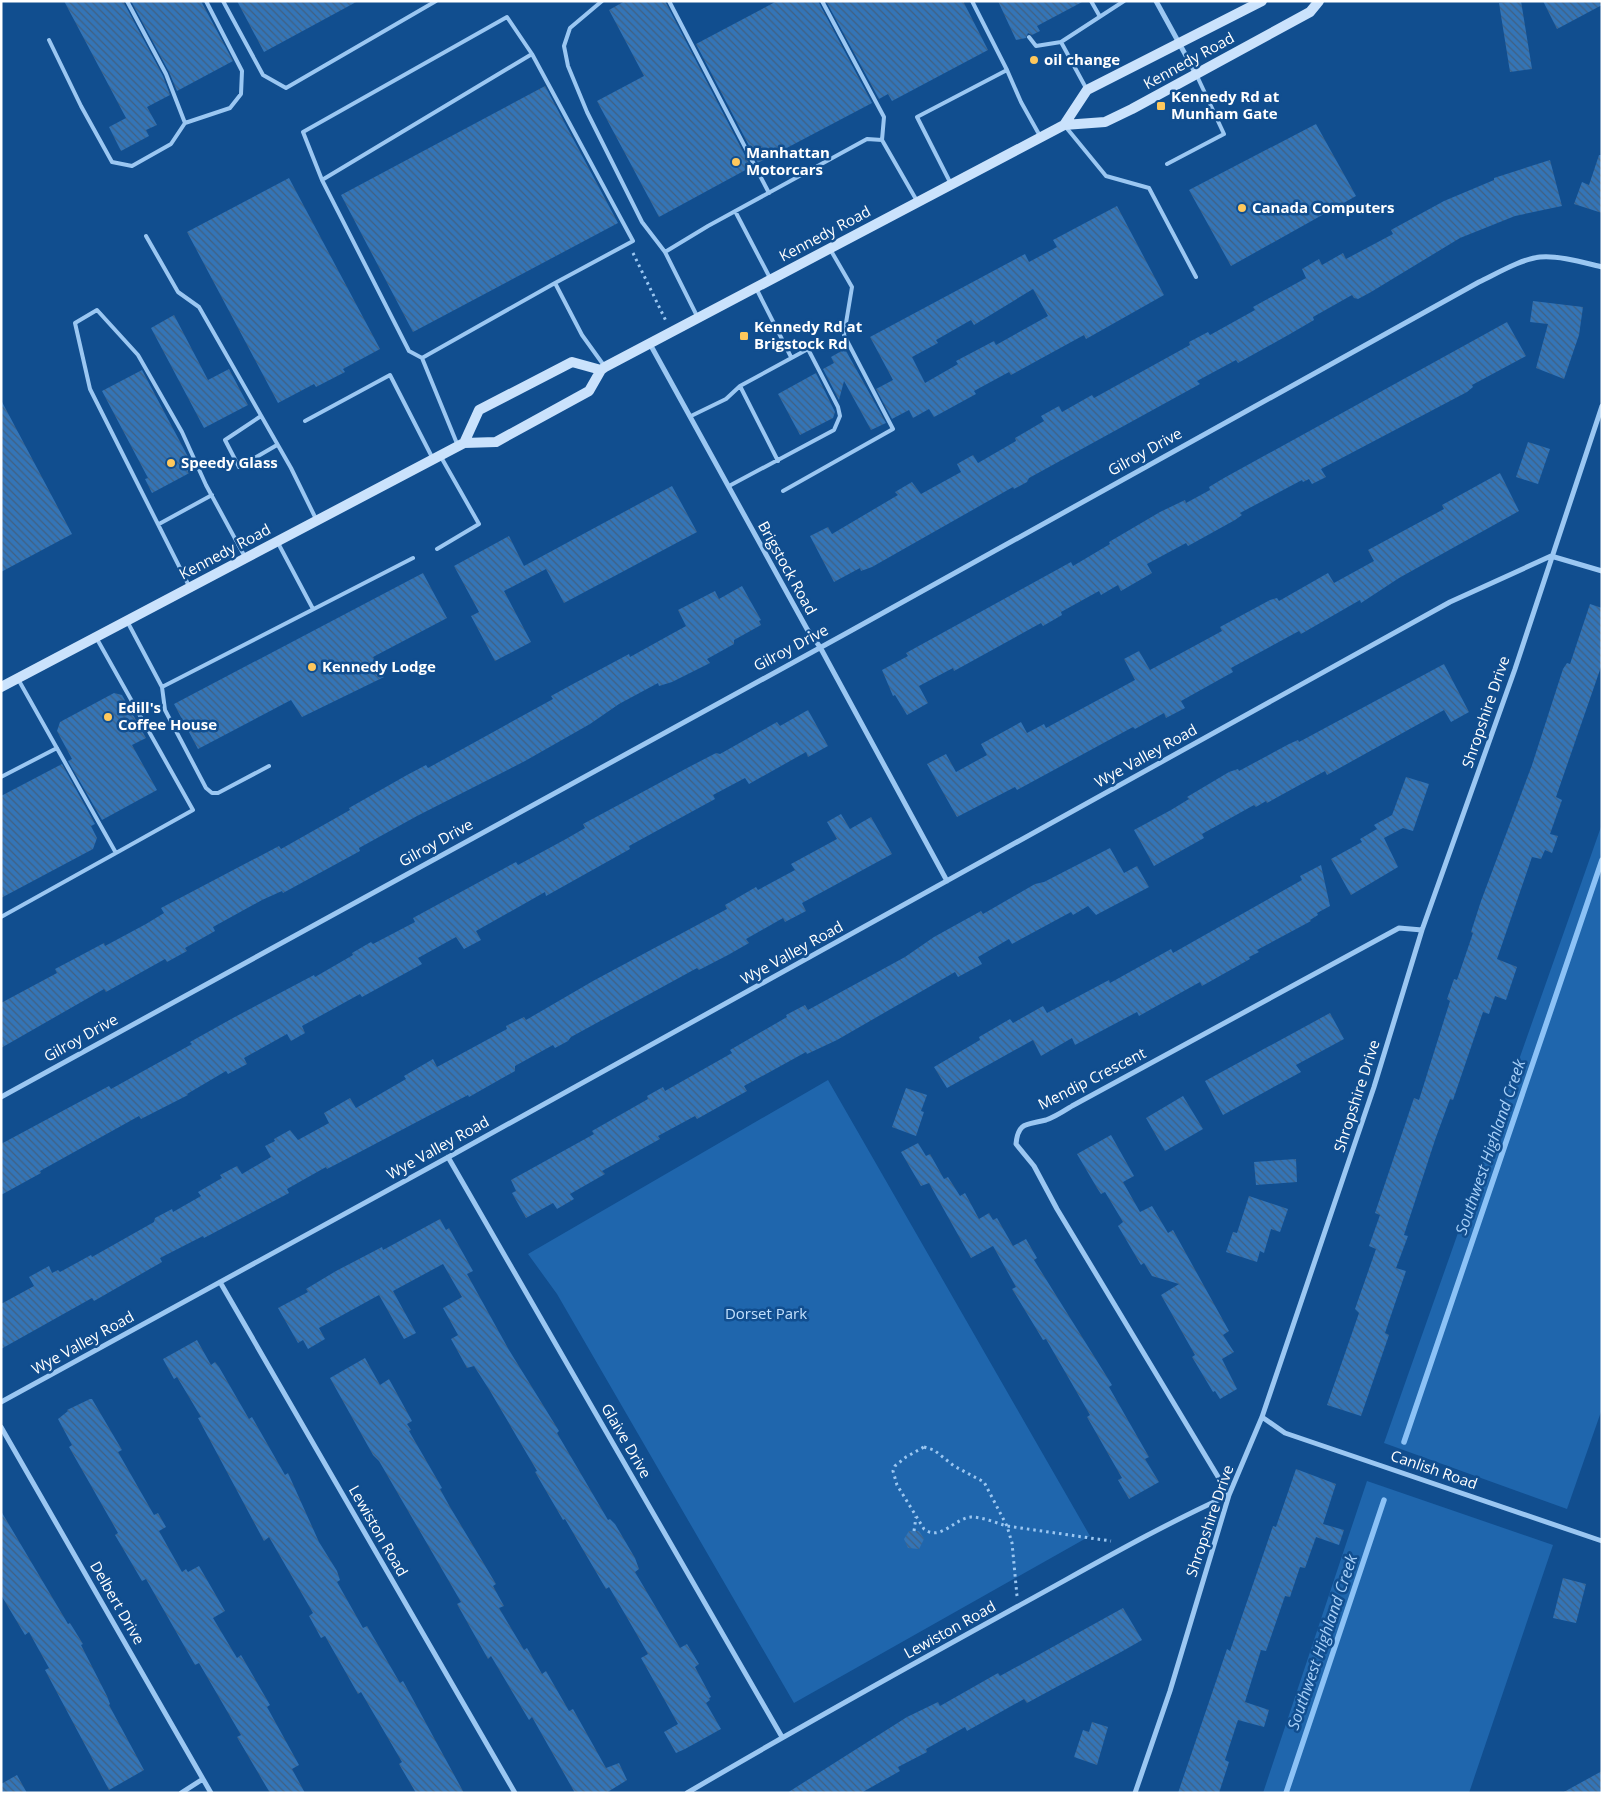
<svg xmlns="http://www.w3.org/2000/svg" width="1603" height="1794" viewBox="0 0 1603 1794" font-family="'Open Sans',sans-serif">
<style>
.park{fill:#1f66ad}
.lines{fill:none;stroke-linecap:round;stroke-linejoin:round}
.stream{stroke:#8cc2f6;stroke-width:5.5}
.building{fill:url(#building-back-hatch);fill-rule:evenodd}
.path{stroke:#9bc7f2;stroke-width:3;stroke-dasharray:2.5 4;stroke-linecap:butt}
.service{stroke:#9bc7f2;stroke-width:4}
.minor{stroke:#9bc7f2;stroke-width:5}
.secondary{stroke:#cae2fc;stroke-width:10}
.poi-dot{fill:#ffc85c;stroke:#114e8f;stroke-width:2}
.labels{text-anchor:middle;stroke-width:5;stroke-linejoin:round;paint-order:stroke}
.poi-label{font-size:15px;font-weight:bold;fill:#fff;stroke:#114e8f;text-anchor:start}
.street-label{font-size:15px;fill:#fff;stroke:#114e8f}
.park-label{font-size:15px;fill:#c2e0fd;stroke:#114e8f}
.water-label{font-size:16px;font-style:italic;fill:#a7d0f9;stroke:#114e8f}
</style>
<defs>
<pattern id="building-back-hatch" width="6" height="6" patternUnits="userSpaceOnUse" patternTransform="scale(1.25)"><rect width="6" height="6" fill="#3475b7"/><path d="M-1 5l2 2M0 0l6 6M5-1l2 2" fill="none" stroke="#406082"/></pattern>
</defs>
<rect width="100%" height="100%" fill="#114e8f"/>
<path class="park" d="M1602 824V1409L1567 1509 1384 1443Z
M828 1080 1090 1536 794 1703 557 1294 528 1254Z
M1367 1481 1553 1545 1469 1793H1263Z"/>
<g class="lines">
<path class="stream" d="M1404 1442 1602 860
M1286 1793 1384 1500"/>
</g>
<path class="building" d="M64 1H123L163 76 170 95 147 107 157 125 146 130 149 136 121 151 109 127 126 118Z
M131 1H201L233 61 177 91 169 72Z
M237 1H358L264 52Z
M625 1H665L751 167 659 217 597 101 644 76 609 10Z
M777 1H818L872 103 758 163 696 44Z
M826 1H963L988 50 892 101 888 94 879 99Z
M998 1H1084L1037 26 1040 31 1032 35 1028 33 1026 38 1016 40Z
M1521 1 1532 69 1510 72 1499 3Z
M1543 1H1602V5L1557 29Z
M545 86 618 223 413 332 341 195Z
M1316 124 1356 196 1231 266 1189 190Z
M1599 155H1602V213L1574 204 1582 182 1589 185Z
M1550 160 1562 206 1515 216 1460 238 1371 292 1358 299 1354 298 1352 295 1313 317 1314 320 1290 334 1238 363 1236 360 1197 381 1200 384 1029 478 1027 482 1014 489 1013 487 872 567 861 571 860 568 834 582 810 536 828 527 832 534 898 495 895 492 912 482 921 494 961 472 957 464 973 455 978 463 1016 441 1015 438 1044 421 1041 416 1059 406 1062 412 1092 395 1094 398 1190 345 1189 342 1208 332 1210 335 1255 310 1253 307 1306 278 1302 269 1319 259 1322 265 1343 253 1346 259 1393 234 1391 230 1444 201 1494 180V178Z
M289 178 380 349 343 369 345 372 316 387 314 384 278 403 187 232Z
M1117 206 1164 295 1086 339 1084 335 1011 375 1009 372 974 391 976 394 934 417 929 409 913 418 909 410 892 419 876 389 893 380 870 337 1025 254 1029 262 1057 247 1053 240ZM1033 289 1048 316 996 345 994 341 956 361 958 364 925 383 912 357 938 343 936 340 971 320 974 325Z
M1533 301 1583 307 1579 335 1564 379 1536 368 1548 324 1530 322Z
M174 315 208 380 229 369 248 405 204 428 151 328Z
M1507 322 1526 356 1472 385 1473 387 1467 392 1321 469 1326 477 1312 484 1309 479 1303 482 1302 480 1240 513 1242 515 1235 520 1188 546 1186 543 1147 564 1152 573 1121 591 1118 585 1101 595 1099 591 1061 612 1062 615 1043 626 1041 623 954 671 953 668 919 686 928 703 907 715 895 695 893 696 882 670 908 656 906 653 1071 562 1073 566 1110 544 1109 542 1160 512 1185 500 1186 503 1210 490 1209 487 1224 478Z
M845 349 886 423 871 430 844 381 839 400 823 369 834 363 831 357Z
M142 370 195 470 152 493 145 479 148 478 102 391Z
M816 373 835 412 833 418 800 435 778 394Z
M1 400 72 534 1 572Z
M1528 442 1550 449 1538 484 1516 477Z
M1500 473 1519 511 1399 578 1361 603 1360 600 1301 634 1299 631 1231 668 1233 672 1181 701 1185 708 1166 718 1164 713 1135 729 1133 727 1017 790 1015 787 957 817 927 764 946 754 956 772 987 755 981 744 1021 722 1027 733 1044 724 1046 728 1135 680 1124 659 1139 651 1150 670 1222 631 1220 627 1270 600 1277 598 1279 601 1328 573 1334 583 1374 561 1368 550 1444 509 1442 505Z
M672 486 697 532 564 603 546 569 504 591 531 642 495 661 471 616 479 612 454 566 509 536 524 566Z
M423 573 447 618 373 657 384 677 302 717 291 700 198 749 174 704Z
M742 586 761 620 759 621 761 625 734 640V644L707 659 710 663 672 682 659 686 658 683 619 704 590 724 525 761 417 816 359 848 360 851 283 893 282 891 262 900 213 927 215 931 185 948 187 951 167 962 165 959 106 992 104 989 1 1048V1003L57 973 55 969 74 959 104 943 105 946 146 924 164 913 161 908 279 846 281 849 350 810 349 808 407 775 426 765 428 768 553 699 551 696 573 684 629 654 630 657 686 626 678 610 715 591 719 599Z
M1590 604 1602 608V664L1556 797 1562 800 1550 834 1558 836 1552 853 1545 850 1541 859 1532 857 1497 959 1517 967 1506 1000 1495 996 1489 1014 1483 1012 1453 1100 1450 1099 1435 1140 1404 1235 1408 1236 1396 1268 1406 1271 1385 1333 1389 1335 1361 1416 1327 1405 1359 1313 1355 1309 1376 1249 1369 1246 1380 1215 1375 1213 1414 1098 1419 1100 1450 1001 1447 999 1454 979 1457 980 1473 933 1471 932 1481 901 1532 765 1563 669 1567 663 1570 664Z
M1444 664 1469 712 1451 722 1444 710 1327 775 1325 771 1267 803 1266 801 1256 807 1254 805 1202 834 1204 838 1154 866 1134 830 1171 810 1189 799 1187 797 1229 772 1238 769 1239 771 1289 744 1298 740 1299 742Z
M114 693 122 695 146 738 132 745 157 790 102 820 68 761 72 759 57 731 60 722Z
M808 710 828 746 808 757 806 752 749 784 745 778 713 795 715 799 629 846 630 849 546 896 545 892 476 931 481 940 464 949 456 937 418 958 422 964 362 997 360 994 302 1026 305 1033 291 1041 287 1034 244 1058 247 1064 228 1074 226 1071 187 1094 188 1095 141 1119 139 1116 40 1171 41 1173 1 1195V1144L109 1086 111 1089 192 1044 190 1042 233 1018 314 975 315 977 353 955 352 953 371 942 373 944 415 922 413 918 516 862 518 865 566 839 585 828 583 824 689 767 716 753 720 754 777 722 780 726Z
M62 764 95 824 91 826 97 838 93 849 1 898V796Z
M1406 777 1429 784 1413 831 1403 828 1384 838 1398 867 1351 895 1331 859 1362 842 1360 839 1377 829 1374 825 1392 815Z
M841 814 850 829 871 817 892 854 802 903 806 911 785 922 783 918 746 939 749 943 728 955 699 970 697 968 571 1037 568 1041 555 1048 553 1045 515 1066V1071L469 1097 468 1095 356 1154 327 1169 326 1167 287 1189 289 1193 204 1238 203 1236 160 1258 162 1262 94 1301 92 1298 1 1349V1304L34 1286 29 1277 49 1266 52 1273 58 1270 60 1272 91 1255 92 1257 154 1222 155 1218 172 1209 173 1212 201 1196 198 1192 222 1178 220 1175 237 1166 242 1174 271 1157 265 1146 275 1141 274 1139 290 1130 298 1140 329 1123 324 1113 350 1098 356 1108 406 1079 404 1076 433 1059 437 1067 507 1029 506 1026 524 1017 526 1020 593 981 727 909 725 905 756 887 758 890 795 870 791 864 837 839 827 822Z
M1110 848 1124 873 1137 866 1149 887 1096 915 1088 906 1073 915 1071 912 1012 944 1009 939 978 957 982 964 958 977 955 972 837 1040 807 1054 806 1052 744 1086 747 1091 697 1119 695 1116 658 1136 660 1139 602 1171 605 1174 570 1194 574 1199 557 1209 553 1203 526 1218 512 1193 516 1191 511 1180 594 1134 592 1131 648 1099 647 1096 663 1087 665 1091 732 1053 730 1050 787 1017 786 1015 805 1005 808 1010 905 957 934 937 981 911 983 914 1035 884 1044 882Z
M1321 865 1330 906 1317 913 1318 915 1310 920 1311 921 1257 950 1259 952 1249 957 1250 959 1202 986 1200 982 1139 1016 1137 1012 1075 1045 1072 1038 1041 1056 1033 1040 947 1088 934 1067 980 1040 979 1037 1010 1019 1013 1023 1043 1006 1047 1013 1109 980 1110 983 1171 949 1173 953 1302 880 1300 876Z
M1330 1013 1344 1039 1296 1065 1301 1072 1223 1115 1205 1081Z
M906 1088 927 1095 921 1111 924 1112 916 1136 892 1127Z
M1183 1096 1203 1129 1165 1151 1146 1118Z
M1111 1135 1134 1176 1123 1182 1140 1212 1152 1206 1168 1233 1173 1230 1229 1331 1223 1335 1234 1352 1222 1359 1237 1389 1220 1399 1215 1391 1213 1392 1192 1357 1195 1355 1161 1295 1179 1284 1152 1276 1144 1263 1141 1265 1118 1226 1123 1222 1105 1192 1101 1194 1097 1188 1077 1154Z
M918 1143 926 1156 930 1154 944 1179 948 1177 960 1196 965 1193 979 1219 989 1213 993 1220 997 1218 1013 1246 1026 1239 1037 1258 1034 1260 1112 1385 1109 1387 1149 1457 1145 1459 1159 1482 1129 1499 1118 1480 1122 1478 1087 1417 1090 1415 1046 1339 1043 1340 1012 1289 1016 1287 993 1246 971 1258 929 1183 921 1186 901 1152Z
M1296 1159 1297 1182 1256 1185 1254 1162Z
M1249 1196 1288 1209 1280 1232 1271 1229 1264 1253 1260 1251 1257 1262 1226 1252 1233 1232 1237 1233Z
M440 1219 446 1230 449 1228 473 1271 467 1274 509 1350 559 1431 557 1433 608 1520 610 1519 615 1524 635 1558 639 1569 635 1572 680 1648 687 1644 699 1664 695 1667 711 1697 709 1698 710 1700 706 1703 721 1729 685 1749 676 1753 664 1732 678 1724 641 1658 648 1654 629 1621 609 1587 606 1589 565 1519 563 1520 535 1472 537 1471 490 1391 474 1366 467 1368 451 1339 458 1335 443 1308 462 1297 443 1264 393 1291 416 1333 404 1339 379 1295 319 1328 325 1339 308 1349 303 1340 298 1343 278 1308 308 1292 306 1289 336 1271 382 1247 383 1250Z
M197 1340 211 1365 215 1362 219 1367 249 1419 252 1417 285 1475 288 1473 319 1542 337 1571 340 1580 337 1582 363 1628 367 1626 400 1683 403 1681 464 1793H416L399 1764 402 1762 361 1692 358 1694 325 1636 321 1638 309 1616 313 1613 269 1537 264 1541 198 1418 201 1417 177 1377 174 1379 163 1359Z
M365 1358 380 1385 389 1379 412 1421 407 1424 411 1430 409 1431 442 1488 440 1489 450 1507 496 1584 493 1586 504 1606 499 1608 524 1650 527 1648 542 1674 546 1671 569 1711 573 1709 606 1768 619 1763 627 1780 619 1785 606 1793H575L532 1717 529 1720 491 1656 488 1659 457 1604 461 1602 379 1461 373 1455 330 1378Z
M90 1399H92L122 1450 118 1452 154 1515 158 1513 166 1527 159 1531 182 1572 186 1569 188 1572 199 1566 225 1611 213 1618 237 1658 241 1655 270 1705 267 1707 299 1765 292 1769 305 1793H270L237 1737 241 1735 199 1663 195 1665 146 1579 142 1581 115 1535 118 1533 69 1447 72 1445 58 1419 68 1411 67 1410Z
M1296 1469 1336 1484 1323 1524 1344 1530 1339 1545 1316 1537 1305 1568 1300 1567 1290 1597 1285 1596 1266 1651 1261 1650 1245 1702 1269 1710 1264 1727 1238 1720 1225 1760 1229 1762 1219 1793H1178L1227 1649 1230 1651 1273 1526 1276 1527Z
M1 1511 68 1624 70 1623 83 1644 81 1645 107 1696 110 1704 109 1705 144 1770 109 1790 45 1670 49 1668 29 1632 25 1635 1 1595Z
M909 1531H919L924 1539 919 1549 908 1548 904 1539Z
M1563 1578 1586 1584 1576 1623 1553 1618Z
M1123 1608 1142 1640 1121 1652 1027 1703 1024 1699 967 1731 965 1727 926 1749 927 1752 898 1767 900 1771 861 1793H787L907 1717 938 1702 940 1706 998 1673 1000 1676Z
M1092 1722 1108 1727 1097 1765 1074 1757 1083 1730 1089 1732Z
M1602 1771V1793H1562Z
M17 1775 27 1793H1V1784Z"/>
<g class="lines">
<path class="path" d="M633 253 666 321
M924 1447 934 1450 954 1466 984 1482 1007 1526C996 1523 983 1517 971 1517 955 1518 940 1542 924 1529L897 1485 893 1471 895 1466 906 1457Z
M914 1531 916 1517
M1017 1596 1012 1543 1007 1526 1111 1541"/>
<path class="service" d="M223 1 263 75 286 88 436 1
M602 1 570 28 564 46 568 66 587 112 642 222 665 252
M669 1 769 193
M822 1 884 117 882 140
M972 1 1007 70
M1091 1 1099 15
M1029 37 1036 46 1061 42 1124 1
M49 40 81 106 112 162 132 166 171 144 185 123 166 74 127 1
M1061 42 1086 88
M185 123 230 108 241 94 242 71 206 1
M1065 126 1106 176 1149 188 1196 277
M1167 164 1224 134 1197 76
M322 180 303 132 507 17 532 54 633 241 555 283
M951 184 917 117 1007 70 1021 102 1040 136
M735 211 770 278
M146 236 178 292 199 307 291 468 317 521
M756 288 791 357
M697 316 665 252 708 226 867 139 882 140 917 201
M422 358 409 351 322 180 532 54
M740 386 778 461
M261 416 225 440 239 467 277 445
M691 416 726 399 740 386 808 349 838 407 840 416 834 430 729 486
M305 421 390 375 433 459
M458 446 422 358 555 283 582 335 605 367
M783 491 893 429 844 335 852 287 830 249
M159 524 212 495
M278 543 313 609
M437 549 479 524 441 457
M189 586 90 389 75 323 97 310 138 355 182 432 206 485 245 557
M127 621 162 687 165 710 206 788 212 793H218L269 766
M97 639 193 810 116 853
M162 687 413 558
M1 777 57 748
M1 917 116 853 18 679"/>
<path class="minor" d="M1156 1 1196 74
M650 344 807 629 820 647 947 881
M1 1097 845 634 1479 282C1496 274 1521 259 1540 257 1558 255 1585 263 1602 267
M448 1157 782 1737
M220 1282 515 1793
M1 1402 454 1154 1450 602 1551 556 1602 571
M1262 1417 1285 1433 1602 1541
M1 1427 211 1793
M1229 1495 1057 1209 1034 1166 1016 1144C1018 1121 1028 1125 1046 1120 1055 1117 1064 1111 1072 1106L1399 928 1422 930
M181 1793 203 1779
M687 1793C794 1730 902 1670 1011 1610 1083 1571 1154 1529 1229 1495
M1135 1793 1170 1691 1229 1495 1262 1417 1374 1087 1422 930 1515 669 1602 406"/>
<path class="secondary" d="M1064 125 1087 90 1262 1
M464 443 479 410 572 362 601 370
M1 687 464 443 496 442 589 391 601 370 605 367 1064 125 1105 122 1132 109 1310 12 1319 1"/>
</g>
<g class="poi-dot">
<circle cx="1034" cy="60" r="5"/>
<rect x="1156" y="101" width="10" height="10" rx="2.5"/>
<circle cx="736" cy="162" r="5"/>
<circle cx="1242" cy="208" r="5"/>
<rect x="739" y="331" width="10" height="10" rx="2.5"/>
<circle cx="171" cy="463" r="5"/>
<circle cx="312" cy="667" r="5"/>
<circle cx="108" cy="717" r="5"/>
</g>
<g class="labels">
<g class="poi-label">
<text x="1044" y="65">oil change</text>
<text x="1171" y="102">Kennedy Rd at<tspan x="1171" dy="17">Munham Gate</tspan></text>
<text x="746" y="158">Manhattan<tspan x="746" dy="17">Motorcars</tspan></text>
<text x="1252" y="213">Canada Computers</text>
<text x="754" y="332">Kennedy Rd at<tspan x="754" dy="17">Brigstock Rd</tspan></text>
<text x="181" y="468">Speedy Glass</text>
<text x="322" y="672">Kennedy Lodge</text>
<text x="118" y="713">Edill's<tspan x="118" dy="17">Coffee House</tspan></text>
</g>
<g class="street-label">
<text transform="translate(1189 61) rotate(-29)" y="5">Kennedy Road</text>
<text transform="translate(825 234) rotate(-28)" y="5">Kennedy Road</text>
<text transform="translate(1145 452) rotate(-29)" y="5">Gilroy Drive</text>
<text transform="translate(225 552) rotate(-28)" y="5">Kennedy Road</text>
<text transform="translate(787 568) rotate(61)" y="5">Brigstock Road</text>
<text transform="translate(791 648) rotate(-28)" y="5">Gilroy Drive</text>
<text transform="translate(1486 712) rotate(-71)" y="5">Shropshire Drive</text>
<text transform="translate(1146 756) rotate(-29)" y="5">Wye Valley Road</text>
<text transform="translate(436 843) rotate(-29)" y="5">Gilroy Drive</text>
<text transform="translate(792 953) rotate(-29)" y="5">Wye Valley Road</text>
<text transform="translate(81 1038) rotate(-29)" y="5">Gilroy Drive</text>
<text transform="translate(1092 1079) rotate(-27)" y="5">Mendip Crescent</text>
<text transform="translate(1357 1096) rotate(-72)" y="5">Shropshire Drive</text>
<text transform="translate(438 1148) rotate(-29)" y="5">Wye Valley Road</text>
<text transform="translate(83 1343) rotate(-29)" y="5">Wye Valley Road</text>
<text transform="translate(626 1441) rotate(60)" y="5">Glaive Drive</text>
<text transform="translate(1434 1470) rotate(19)" y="5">Canlish Road</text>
<text transform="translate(1210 1521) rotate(-71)" y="5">Shropshire Drive</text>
<text transform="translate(378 1531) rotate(60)" y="5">Lewiston Road</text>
<text transform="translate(117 1603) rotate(60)" y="5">Delbert Drive</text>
<text transform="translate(950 1630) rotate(-29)" y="5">Lewiston Road</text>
</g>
<g class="park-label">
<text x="766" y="1319">Dorset Park</text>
</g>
<g class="water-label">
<text transform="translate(1490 1147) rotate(-71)" y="6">Southwest Highland Creek</text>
<text transform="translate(1322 1642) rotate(-71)" y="6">Southwest Highland Creek</text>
</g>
</g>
<rect width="1603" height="1794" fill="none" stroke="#ffffff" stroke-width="5"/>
</svg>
